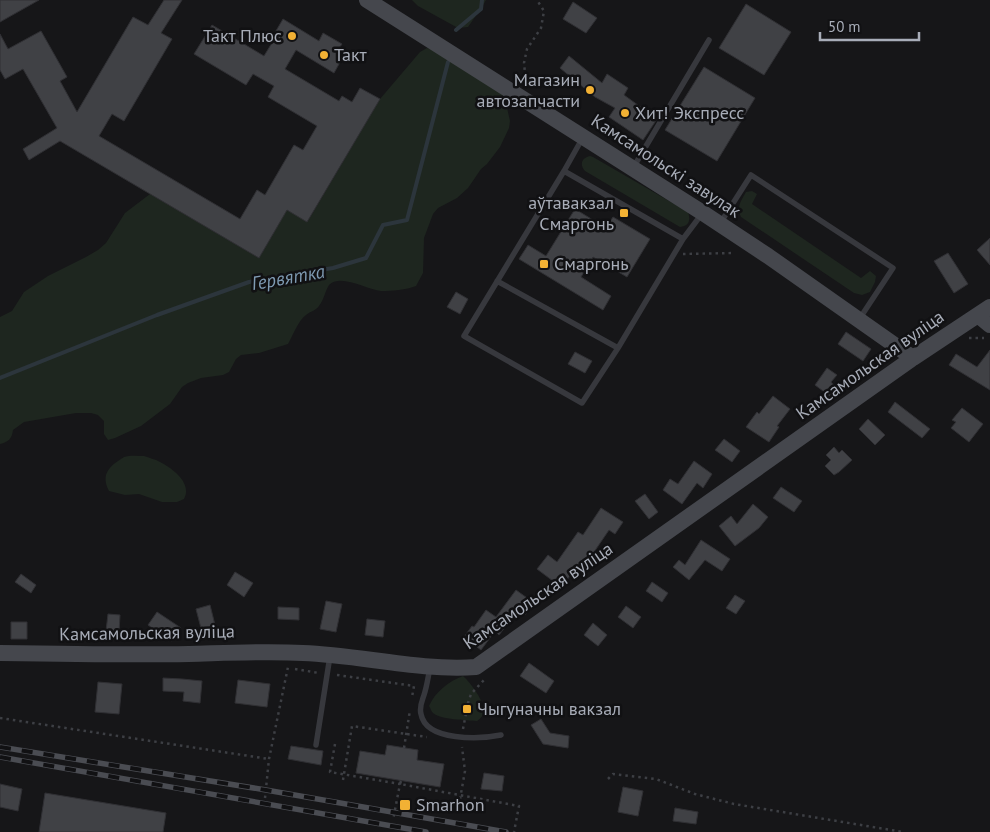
<svg xmlns="http://www.w3.org/2000/svg" width="990" height="832" viewBox="0 0 990 832" font-family="'PT Sans',sans-serif">
<style>
.green{fill:#1e261f}
.lines{fill:none;stroke-linecap:round;stroke-linejoin:round}
.stream{stroke:#2c353c;stroke-width:4}
.building{fill:#404145;stroke:#303034}
.path{stroke:#3d3f44;stroke-width:2.5;stroke-dasharray:2.5 4;stroke-linecap:butt}
.lane{stroke:#37383d;stroke-width:5.5}
.secondary{stroke:#45474d;stroke-width:16}
.rail-casing{stroke:#4a4c52;stroke-width:5.5}
.rail{stroke:#111113;stroke-width:4;stroke-dasharray:11;stroke-linecap:butt}
.poi-dot{fill:#f2b134;stroke:#111113;stroke-width:2}
.labels{text-anchor:middle;stroke-width:5;stroke-linejoin:round;paint-order:stroke}
.poi-label{font-size:18px;fill:#a8adb8;stroke:#111113;text-anchor:start}
.street-label{font-size:18px;fill:#a8adb8;stroke:#111113}
.water-label{font-size:19px;font-style:italic;fill:#7f9bb3;stroke:#111113}
</style>
<rect width="100%" height="100%" fill="#161618"/>
<path class="green" d="M412 0H486L482 7 468 27 458 28 418 6Z
M427 48 432 49 498 88 505 99 510 121 509 128 500 147 487 164 481 169 468 188 457 198 438 208 433 214 424 238 423 273 416 286C406 290 392 291 381 291 368 290 340 273 329 285 325 291 324 300 319 306 315 311 311 311 306 315 298 321 293 335 288 344L259 353 241 355 236 359 229 372 223 375 201 378 188 383 182 387 170 404 141 426 115 438 108 440 104 434V421L98 415 91 413H76L24 422 13 430C12 439 8 442 0 444V317L12 311 24 292 48 276 86 257 98 250 106 243 125 213 150 194 259 258 287 210 308 221 380 99 420 52Z
M590 156 593 157 688 212C691 220 689 226 680 227L585 171C579 164 582 158 590 156Z
M752 191 757 194 752 204 861 278 870 271 876 276 875 282 870 292 862 295 854 293 741 217C736 207 741 201 746 192Z
M144 456C149 458 155 459 160 462 170 467 187 479 186 492 186 494 185 497 184 499L177 502H162L139 494 125 495 109 491C102 478 106 469 118 461 118 461 124 457 124 457 130 455 138 456 144 456Z
M463 676C471 683 484 701 484 711 483 716 481 718 477 721 466 720 441 720 433 713 431 711 431 709 429 706 435 692 449 681 463 676Z"/>
<g class="lines">
<path class="stream" d="M456 30 481 9 482 0
M0 378 157 315 249 282 333 268 366 258 383 225 407 220 448 62"/>
</g>
<path class="building" d="M0 0H39L0 22Z
M164 0H182L161 33 172 39 124 121 112 114 99 136 240 219 257 190 265 195 294 145 303 150 317 126 268 97 274 86 253 74 246 85 194 54 212 25 264 56 275 38 273 36 283 19 319 41 323 33 342 44 337 51 344 55 334 73 296 50 285 69 339 101 342 96 352 102 360 88 380 99 307 222 287 210 259 258 60 141 29 160 23 149 57 128 23 69 5 79 0 70V34L8 49 41 31 67 77 60 81 77 112 133 17 148 25Z
M573 2 597 18 586 33 563 19Z
M746 4 791 32 764 75 719 48Z
M569 56 602 83 607 74 628 88 624 95 657 119 643 140 609 117 615 108 595 97 560 68Z
M704 67 755 98 717 161 665 130Z
M575 209 606 228 613 217 650 239 627 277 593 257 581 277 611 296 603 310 519 259 528 245 546 256Z
M990 238V265L977 250Z
M948 253 968 284 954 293 934 261Z
M456 292 468 299 460 314 447 307Z
M846 332 871 349 863 361 838 344Z
M990 350V390L949 365 956 354 977 367Z
M575 352 592 361 585 373 568 364Z
M827 368 837 375 831 382 837 389 831 397 815 385Z
M773 396 790 409 777 426 779 427 769 442 746 427 757 412 759 414Z
M895 402 930 429 922 438 888 412Z
M962 408 983 424 969 442 951 428 956 422 952 420Z
M868 419 885 435 875 445 859 429Z
M724 439 740 451 732 462 715 450Z
M834 447 839 453 842 450 852 460 839 472 834 475 825 466 831 460 826 455Z
M694 461 712 474 703 488 697 483 682 504 663 490 670 479 678 484Z
M781 487 802 501 794 512 773 498Z
M645 494 658 512 649 519 635 501Z
M753 504 768 517 759 528 735 546 719 526 731 516 737 524Z
M601 508 623 522 615 534 609 530 583 568 579 565 561 587 537 569 548 555 557 562 578 532 583 535Z
M701 540 730 559 722 571 705 560 689 580 673 567 679 560 685 565Z
M235 572 253 583 244 597 227 585Z
M21 574 36 585 31 593 15 582Z
M652 582 668 593 662 602 646 591Z
M516 590 534 603 525 615 518 610 499 635 495 631 481 650 464 637 472 626 474 627 486 610 496 617Z
M735 595 745 601 736 614 726 608Z
M326 601 342 604 336 632 320 629Z
M210 605 216 629 202 632 196 609Z
M626 606 641 617 633 628 618 617Z
M278 607 299 608V620L278 619Z
M157 612 181 628 172 641 148 625Z
M108 614 120 615 119 632 106 631Z
M367 619 385 621 383 637 365 635Z
M11 622H27V639H11Z
M593 623 607 635 598 646 584 635Z
M529 663 554 681 546 693 520 676Z
M163 678 182 679 202 681 200 703 183 701 184 692 163 691Z
M238 680 270 684 267 707 235 703Z
M98 682 122 684 119 714 95 712Z
M541 719 550 733 569 736 568 748 543 744 531 725Z
M387 745 418 750 417 760 444 764 440 787 356 773 360 751 385 755Z
M291 746 323 751 321 765 288 759Z
M484 773 504 776 502 791 481 789Z
M0 784 22 789 18 811 0 807Z
M623 787 643 791 638 816 618 812Z
M45 793 166 813 163 832H39Z
M675 808 698 812 696 824 673 821Z"/>
<g class="lines">
<path class="path" d="M532 80 525 73 524 63 527 49 541 28 544 11 537 0
M683 254 735 253
M969 338H984
M295 669 319 673
M337 675 414 686 412 697
M0 718 269 759
M463 729 468 703 471 694 484 680
M335 744 330 772 400 784 393 820
M404 748 410 710
M608 779 613 774 656 779 695 794 734 804 903 832
M343 780 352 726 427 737
M401 781 400 784 519 806 514 832
M265 798 269 759 288 667 289 668
M460 799 465 771 462 747"/>
<path class="lane" d="M582 139 564 171 464 336 582 403 618 348 683 239 701 215
M633 168 709 40
M564 171 683 239
M721 222 751 175 893 268 860 318
M497 281 618 348
M430 668C428 677 427 686 424 695 422 701 419 707 421 714 426 742 481 739 501 735
M316 745 330 656"/>
<path class="secondary" d="M367 0 703 213 768 256 913 358
M978 315 990 325
M0 653C63 654 126 655 189 654 227 653 265 651 303 653 361 655 418 671 476 667L913 358 990 307"/>
<defs>
<path id="rail" d="M0 747 266 790 506 832
M0 757 426 832"/>
</defs>
<use href="#rail" class="rail-casing"/>
<use href="#rail" class="rail"/>
</g>
<g class="poi-dot">
<circle cx="292" cy="36" r="5"/>
<circle cx="324" cy="55" r="5"/>
<circle cx="590" cy="90" r="5"/>
<circle cx="625" cy="113" r="5"/>
<rect x="619" y="208" width="10" height="10" rx="2.5"/>
<rect x="539" y="259" width="10" height="10" rx="2.5"/>
<rect x="462" y="704" width="10" height="10" rx="2.5"/>
<rect x="399" y="799" width="12" height="12" rx="2.5"/>
</g>
<g class="labels">
<g class="poi-label">
<text x="282" y="42" text-anchor="end">Такт Плюс</text>
<text x="334" y="61">Такт</text>
<text x="580" y="86" text-anchor="end">Магазин<tspan x="580" dy="21">автозапчасти</tspan></text>
<text x="635" y="119">Хит! Экспресс</text>
<text x="614" y="209" text-anchor="end">аўтавакзал<tspan x="614" dy="21">Смаргонь</tspan></text>
<text x="554" y="270">Смаргонь</text>
<text x="477" y="715">Чыгуначны вакзал</text>
<text x="416" y="811">Smarhon</text>
</g>
<g class="street-label">
<text transform="translate(666 166) rotate(33)" y="6">Камсамольскі завулак</text>
<text transform="translate(870 365) rotate(-35)" y="6">Камсамольская вуліца</text>
<text transform="translate(538 596) rotate(-34)" y="6">Камсамольская вуліца</text>
<text transform="translate(147 633) rotate(-1)" y="6">Камсамольская вуліца</text>
</g>
<g class="water-label">
<text transform="translate(288 277) rotate(-10)" y="7">Гервятка</text>
</g>
</g>
<path d="M820 32v8h99v-8" fill="none" stroke="#a8adb8" stroke-width="2.5"/>
<text x="828" y="32" font-size="15" fill="#a8adb8" stroke="#111113" stroke-width="4" paint-order="stroke">50 m</text>
</svg>
